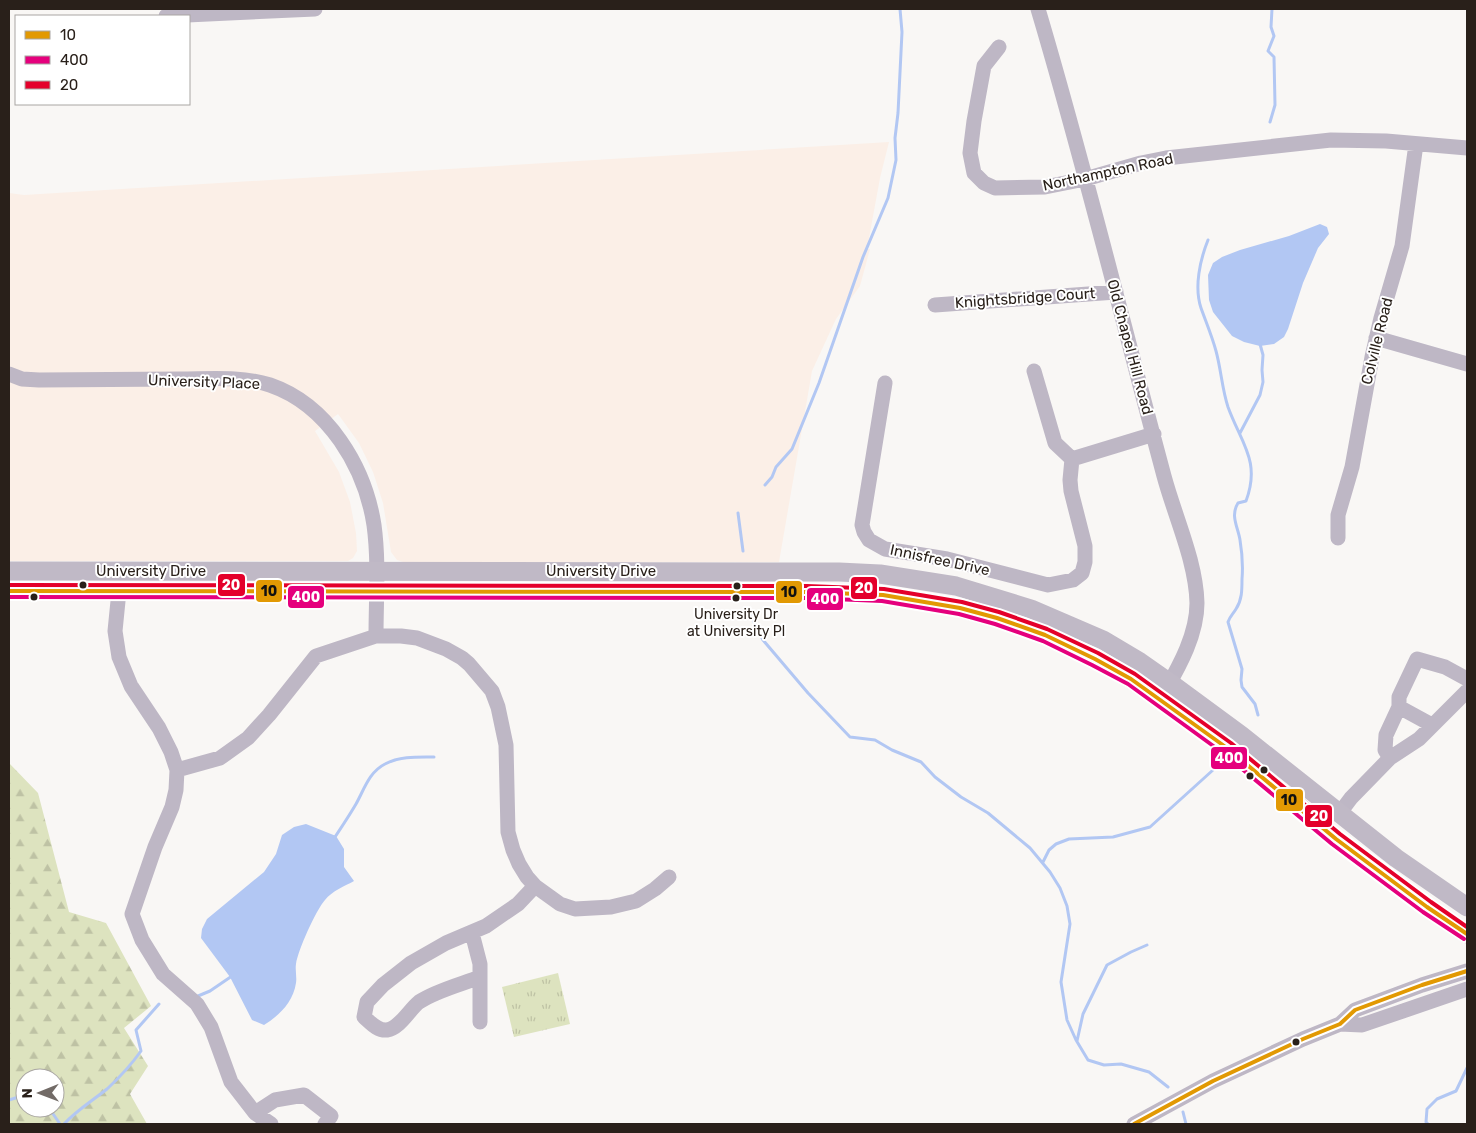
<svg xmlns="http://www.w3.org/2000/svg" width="1476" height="1133" viewBox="0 0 1476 1133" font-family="Rubik,sans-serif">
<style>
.built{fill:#fbefe7}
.forest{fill:url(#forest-firs);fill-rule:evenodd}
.park{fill:url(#park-tufts)}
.water{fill:#b2c7f3}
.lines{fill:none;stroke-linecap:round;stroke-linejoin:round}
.stream{stroke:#b2c7f3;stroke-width:3}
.minor{stroke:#beb7c5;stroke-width:15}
.major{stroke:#c0b9c6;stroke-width:19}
.bus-1-casing{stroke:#fff;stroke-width:8}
.bus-2-casing{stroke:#fff;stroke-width:8}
.bus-3-casing{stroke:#fff;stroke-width:8}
.bus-1{stroke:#e29903;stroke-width:4}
.bus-2{stroke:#e5007d;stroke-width:4}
.bus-3{stroke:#e4002b;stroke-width:4}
.bus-dot{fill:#29201a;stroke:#fff;stroke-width:2}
.labels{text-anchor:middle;stroke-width:4;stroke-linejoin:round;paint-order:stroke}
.bus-label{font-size:14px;fill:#29201a;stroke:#fff}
.street-label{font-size:15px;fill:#29201a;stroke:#fff}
.line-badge{stroke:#fff;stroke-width:2}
.badge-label{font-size:14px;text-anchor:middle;font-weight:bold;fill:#fff}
.pale-badge-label{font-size:14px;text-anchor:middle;font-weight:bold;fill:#111}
</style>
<defs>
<pattern id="forest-firs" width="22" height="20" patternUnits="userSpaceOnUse" patternTransform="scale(1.25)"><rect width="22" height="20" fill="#dde3bf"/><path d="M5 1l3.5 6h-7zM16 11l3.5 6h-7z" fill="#bec2a4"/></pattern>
<pattern id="park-tufts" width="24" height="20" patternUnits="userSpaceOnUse" patternTransform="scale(1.25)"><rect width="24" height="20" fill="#dde3bf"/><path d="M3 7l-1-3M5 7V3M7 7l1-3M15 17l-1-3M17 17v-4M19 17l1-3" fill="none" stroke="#bec2a4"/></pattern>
</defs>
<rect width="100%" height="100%" fill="#f9f7f5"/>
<path class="built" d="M889 142 880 178 867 249H870L860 286 836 319 812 371 779 562H403L397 560 391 552 383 503 373 472 359 443 338 414 315 431 339 472 350 502 356 533 357 551 353 558 348 561H9V193L24 195Z"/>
<path class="forest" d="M9 763 38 793 69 912 106 923 151 1006 124 1028 148 1066 130 1094 147 1124H9ZM25 1078H55V1108H25Z"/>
<path class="park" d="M558 973 570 1024 514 1037 502 987Z"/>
<path class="water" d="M1320 224 1327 227 1329 234 1318 248 1303 283 1288 329 1284 337 1274 344 1260 346 1244 342 1232 336 1213 312 1209 300 1208 275 1213 263 1222 257 1240 250 1289 236Z
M306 824 336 836 344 849V867L354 881C345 886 332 891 325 900 316 910 298 950 296 964 295 970 297 977 296 983 293 1002 280 1015 264 1025L252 1020 230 977 201 938 202 929 207 919 264 872 276 854 282 835 294 827Z"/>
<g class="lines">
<path class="stream" d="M1270 122 1275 105 1274 57 1268 51 1274 36 1271 27 1272 9
M1208 240C1200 260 1194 287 1201 308 1206 322 1212 336 1216 351 1221 369 1222 389 1228 407 1241 443 1261 461 1246 501L1238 503C1230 516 1238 527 1240 540 1242 552 1243 567 1242 579 1242 590 1242 600 1236 609 1233 614 1230 616 1228 622L1242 669 1241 680 1242 687 1255 704 1258 715
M1240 433 1260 395 1263 382 1262 370 1263 355 1260 344
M765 485 772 477 776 467 792 449 819 383 863 257 888 198 896 160 895 138 898 113 902 32 900 9
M738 513 743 551
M748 610 763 640 808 693 850 737 875 740 892 750 921 762 935 777 961 797 988 813 1030 848 1050 872 1060 888 1067 906 1070 924 1061 982 1067 1020 1076 1040 1088 1060 1104 1065 1121 1064 1149 1072 1168 1087
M333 840C341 828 349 816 356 804 364 790 369 772 385 764 400 756 418 757 434 757
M1043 862 1049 850 1056 844 1069 839 1113 837 1150 827 1213 770
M198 996 210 991 232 976
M1077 1041 1083 1014 1107 965 1131 952 1147 945
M9 1100 25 1095
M49 1108 60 1124
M1183 1112 1186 1124
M64 1124C77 1110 92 1101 107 1089 120 1077 131 1065 141 1051L136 1030 159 1004
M1428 1124 1426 1122 1427 1109 1437 1099 1456 1091 1467 1068"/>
<path class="minor" d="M1038 9C1084 163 1122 320 1164 476 1175 517 1196 561 1197 603 1197 634 1180 665 1165 691
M166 16 315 9
M999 47 984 66 974 121 970 153 974 173 984 183 995 188 1045 187 1085 179 1141 163 1166 158 1331 140 1386 141 1467 148
M935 305 1116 292
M1376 338 1467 364
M1034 371 1055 443 1072 459
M9 374 22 379 39 380C86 380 133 379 180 379 209 379 242 376 270 385 328 405 365 467 374 525 379 562 376 599 376 636
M885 383 862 525 864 532 869 540 885 549 947 559 1048 585 1073 580 1082 573 1085 562V546L1071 491 1070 480 1072 459 1154 434
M1338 538V515L1352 467 1372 357 1381 318 1402 246 1416 144
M119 591 115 631 119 657 131 686 159 728 171 752 177 770 176 790 172 807 155 847 132 914 142 940 163 974 197 1004 211 1027 231 1082 255 1113 271 1124
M1399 707 1432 725
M1390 758 1385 750 1386 735 1399 707V697L1417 659 1445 667 1467 679
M177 770 220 758 248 738 269 715 316 656 376 636H401L417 638 446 649 462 658 469 664 492 691 498 707 506 745 508 832 513 850 519 864 527 877 535 886 560 904 575 909 611 907 636 901 655 889 669 877
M1339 814 1351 798 1390 758 1419 739 1467 691
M472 933 480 964V1022
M480 977C462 984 435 991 419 1002 409 1010 400 1028 387 1030 377 1031 370 1022 364 1017L367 1002 383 985 411 963 446 943 486 926 518 904 535 886
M1340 1024 1362 1025 1467 989
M255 1113 275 1100 304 1095 331 1116 325 1124
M1134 1124 1213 1081 1303 1039 1340 1024 1355 1010 1422 985 1467 971"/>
<path class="major" d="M9 571 839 572 880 574 956 586 1031 609 1103 640 1140 662 1170 683 1242 736 1396 858 1467 907
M9 591 807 592 883 595 960 608 997 618 1045 635 1095 659 1131 679 1227 748 1297 805 1336 839 1427 907 1467 934"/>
<defs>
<path id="bus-1" d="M9 591 807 592 883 595 960 608 997 618 1045 635 1095 659 1131 679 1227 748 1336 839 1427 907 1467 934
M1134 1124 1213 1081 1303 1039 1340 1024 1355 1010 1422 985 1467 971"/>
<path id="bus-2" d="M9 597 807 598 882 601 959 614 995 624 1043 641 1092 665 1128 684 1223 753 1332 844 1423 912 1464 939"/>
<path id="bus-3" d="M9 585 807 586 884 589 962 602 999 612 1047 629 1098 653 1135 674 1231 743 1340 834 1431 902 1467 927"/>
</defs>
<use href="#bus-1" class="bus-1-casing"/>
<use href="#bus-2" class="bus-2-casing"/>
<use href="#bus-3" class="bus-3-casing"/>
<use href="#bus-1" class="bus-1"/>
<use href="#bus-2" class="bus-2"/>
<use href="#bus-3" class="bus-3"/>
</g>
<g class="bus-dot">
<circle cx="83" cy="585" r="4.5"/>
<circle cx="737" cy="586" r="4.5"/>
<circle cx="34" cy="597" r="4.5"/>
<circle cx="736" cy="598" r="4.5"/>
<circle cx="1264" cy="770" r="4.5"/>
<circle cx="1250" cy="776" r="4.5"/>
<circle cx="1296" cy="1042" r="4.5"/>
</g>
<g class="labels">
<g class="bus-label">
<text x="736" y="619">University Dr<tspan x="736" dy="17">at University Pl</tspan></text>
</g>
<g class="street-label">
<text transform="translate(1108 172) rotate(-12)" y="5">Northampton Road</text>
<text transform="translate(1025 298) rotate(-4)" y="5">Knightsbridge Court</text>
<text transform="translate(1377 341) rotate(-76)" y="5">Colville Road</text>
<text transform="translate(1130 347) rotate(75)" y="5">Old Chapel Hill Road</text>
<text transform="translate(204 382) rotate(2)" y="5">University Place</text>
<text transform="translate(940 560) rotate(12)" y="5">Innisfree Drive</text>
<text x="151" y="576">University Drive</text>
<text x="601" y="576">University Drive</text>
</g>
</g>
<g class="line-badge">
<rect x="217" y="573" width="29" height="24" rx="5" fill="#e4002b"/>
<rect x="850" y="576" width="28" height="24" rx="5" fill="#e4002b"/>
<rect x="255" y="579" width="28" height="24" rx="5" fill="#e29903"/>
<rect x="775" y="580" width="28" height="24" rx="5" fill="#e29903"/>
<rect x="287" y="585" width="38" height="24" rx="5" fill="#e5007d"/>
<rect x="806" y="587" width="38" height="24" rx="5" fill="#e5007d"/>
<rect x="1210" y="746" width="38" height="24" rx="5" fill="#e5007d"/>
<rect x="1275" y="788" width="29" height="24" rx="5" fill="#e29903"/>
<rect x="1304" y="804" width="29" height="24" rx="5" fill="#e4002b"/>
</g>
<g class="badge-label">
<text x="231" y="590">20</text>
<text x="864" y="593">20</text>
<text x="306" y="602">400</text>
<text x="825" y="604">400</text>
<text x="1229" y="763">400</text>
<text x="1319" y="821">20</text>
</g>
<g class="pale-badge-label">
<text x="269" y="596">10</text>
<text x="789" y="597">10</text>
<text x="1289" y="805">10</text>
</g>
<rect width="1476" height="1133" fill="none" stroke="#29201a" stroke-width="20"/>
<rect x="15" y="15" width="175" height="90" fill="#ffffff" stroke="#a9a6a3"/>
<rect x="25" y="31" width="25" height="8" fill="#e29903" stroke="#a9a6a3"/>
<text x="60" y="40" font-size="15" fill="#29201a">10</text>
<rect x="25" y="56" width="25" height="8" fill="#e5007d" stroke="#a9a6a3"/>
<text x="60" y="65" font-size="15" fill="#29201a">400</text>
<rect x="25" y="81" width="25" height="8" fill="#e4002b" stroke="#a9a6a3"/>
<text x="60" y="90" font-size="15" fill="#29201a">20</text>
<g transform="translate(40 1093) rotate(269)"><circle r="24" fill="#ffffff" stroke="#a9a6a3"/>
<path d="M0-4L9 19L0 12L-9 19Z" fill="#726b67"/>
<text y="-8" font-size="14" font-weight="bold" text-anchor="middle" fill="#29201a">N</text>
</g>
</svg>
